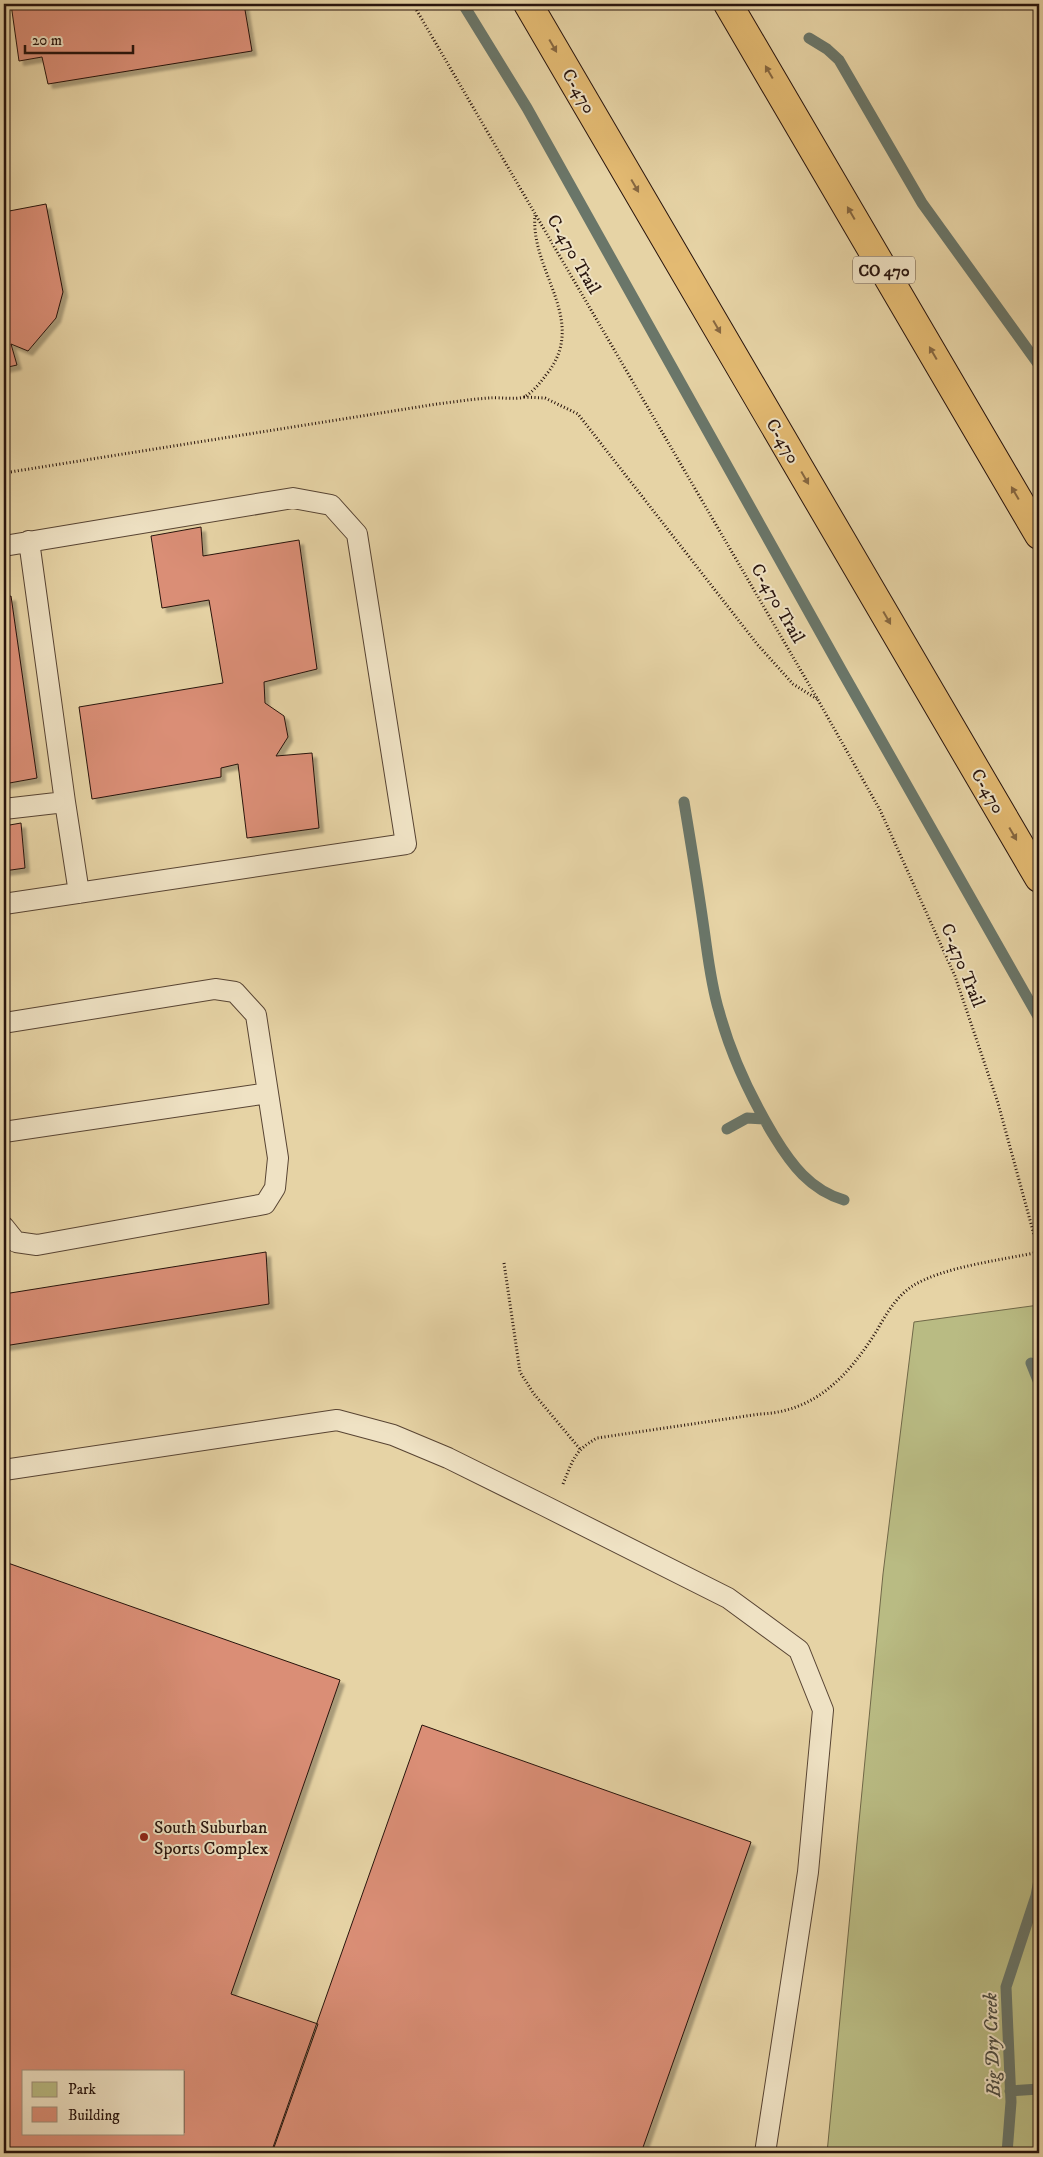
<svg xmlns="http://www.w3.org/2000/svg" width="1043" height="2157" viewBox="0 0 1043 2157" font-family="'IM FELL DW Pica',serif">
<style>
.green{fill:#b9bb83;stroke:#706848}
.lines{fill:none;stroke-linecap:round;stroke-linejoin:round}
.stream{stroke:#6a7669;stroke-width:11}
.building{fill:#da8e76;stroke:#28140d;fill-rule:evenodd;filter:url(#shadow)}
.service-casing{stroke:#584433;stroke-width:22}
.motorway-casing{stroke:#28140d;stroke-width:30}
.path{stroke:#28140d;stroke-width:3;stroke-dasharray:1 2.5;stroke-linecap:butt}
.service{stroke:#efe2c4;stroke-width:20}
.motorway{stroke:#e3ba72;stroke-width:28}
.oneway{fill:#866740}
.poi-dot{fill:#8f2418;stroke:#efe2c4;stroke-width:2}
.labels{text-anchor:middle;stroke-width:4;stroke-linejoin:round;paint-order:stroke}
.shield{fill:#efe2c4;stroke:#645244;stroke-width:1}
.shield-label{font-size:16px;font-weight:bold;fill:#28140d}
.street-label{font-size:18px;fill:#28140d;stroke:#efe2c4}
.poi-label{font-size:18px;fill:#28140d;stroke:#efe2c4;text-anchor:start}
.water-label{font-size:19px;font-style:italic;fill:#4e4d43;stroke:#efe2c4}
</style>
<defs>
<filter id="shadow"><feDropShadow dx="4.5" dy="4.5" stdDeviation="1" flood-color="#0004"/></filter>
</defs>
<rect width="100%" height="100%" fill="#e6d3a5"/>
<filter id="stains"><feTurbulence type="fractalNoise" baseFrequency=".004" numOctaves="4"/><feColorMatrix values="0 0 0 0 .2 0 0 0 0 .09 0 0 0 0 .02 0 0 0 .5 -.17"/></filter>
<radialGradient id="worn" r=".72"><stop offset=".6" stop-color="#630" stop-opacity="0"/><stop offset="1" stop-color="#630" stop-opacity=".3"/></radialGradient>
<path class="green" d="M1039 1305V2153H827L883 1574 914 1322Z"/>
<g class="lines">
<path class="stream" d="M463 4 527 108 843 673 1039 1018
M809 38 827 49 839 60 922 203 1039 365
M684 802C691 844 698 887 704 929 708 957 711 985 719 1011 731 1056 750 1096 774 1136 791 1164 810 1190 844 1200
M727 1129 747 1118 764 1119
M1031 1363 1039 1383
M1010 2091 1039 2089
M1007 2153 1011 2102 1006 1987 1036 1896 1039 1880"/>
</g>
<path class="building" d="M11 4H244L252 51 48 84 42 57 19 61Z
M46 204 63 292 56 318 28 351 11 344 17 365 4 368V212Z
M201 527 203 556 299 540 317 669 264 682 265 703 284 716 288 737 276 756 312 753 319 828 247 838 238 764 221 768V777L92 799 79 707 223 683 209 600 162 608 151 536Z
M11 596 37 778 4 784V598Z
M21 823 25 868 4 871V826Z
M266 1252 269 1304 4 1346V1294Z
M5 1562 340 1680 231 1994 318 2024 272 2153H4ZM24 2071H184V2133H24Z
M422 1725 751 1842 641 2153H271Z"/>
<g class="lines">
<defs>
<path id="service" d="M29 541 65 802
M4 546 293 498 331 505 357 534 406 844 4 904
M4 809 65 802 79 893
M4 1023 215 989 235 992 256 1015 278 1158 275 1188 265 1204 37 1245 16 1242 4 1227
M4 1132 268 1093
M4 1470 337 1420 393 1435 448 1458 545 1506 728 1598 799 1650 823 1710 808 1872 765 2153"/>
<path id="motorway" d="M528 4 1039 878
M728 4 1039 535"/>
</defs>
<use href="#service" class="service-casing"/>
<use href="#motorway" class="motorway-casing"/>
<path class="path" d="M413 4 818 700 880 810 955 976 998 1103 1039 1253
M524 397 545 398 578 414 757 644 793 684 817 699
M4 473 437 404C454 402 472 399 490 398 499 397 516 400 524 397 532 393 541 382 546 375 590 321 530 272 535 215
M504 1263 520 1372 534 1394 580 1449
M563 1484C573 1460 574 1451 597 1438L760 1414C815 1412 848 1376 876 1332 885 1316 895 1298 911 1287 941 1267 1002 1260 1039 1252"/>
<use href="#service" class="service"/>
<use href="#motorway" class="motorway"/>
</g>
<defs><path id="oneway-solid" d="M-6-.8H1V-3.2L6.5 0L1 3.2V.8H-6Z" transform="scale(1.25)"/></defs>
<g class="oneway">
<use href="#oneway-solid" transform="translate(553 46) rotate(60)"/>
<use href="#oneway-solid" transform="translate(769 72) rotate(-120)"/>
<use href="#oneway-solid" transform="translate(635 186) rotate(60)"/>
<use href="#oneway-solid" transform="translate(851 213) rotate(-120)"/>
<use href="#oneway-solid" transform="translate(717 327) rotate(60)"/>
<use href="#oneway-solid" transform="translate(933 353) rotate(-120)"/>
<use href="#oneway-solid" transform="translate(805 478) rotate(60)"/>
<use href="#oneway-solid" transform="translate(1015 493) rotate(-120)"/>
<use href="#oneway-solid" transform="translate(887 618) rotate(60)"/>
<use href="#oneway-solid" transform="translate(1013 834) rotate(60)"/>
</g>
<circle class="poi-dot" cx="144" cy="1837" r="5"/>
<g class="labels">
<rect class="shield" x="853" y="256.5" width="62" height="27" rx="4"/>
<g class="shield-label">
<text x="884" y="276">CO 470</text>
</g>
<g class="street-label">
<text transform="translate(579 91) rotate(60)" y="6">C-470</text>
<text transform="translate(574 254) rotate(60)" y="6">C-470 Trail</text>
<text transform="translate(783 441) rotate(60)" y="6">C-470</text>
<text transform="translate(778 603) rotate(60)" y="6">C-470 Trail</text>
<text transform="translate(988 791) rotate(60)" y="6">C-470</text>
<text transform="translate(963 965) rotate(68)" y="6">C-470 Trail</text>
</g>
<g class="poi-label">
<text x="154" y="1833">South Suburban<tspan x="154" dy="21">Sports Complex</tspan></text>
</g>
<g class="water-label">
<text transform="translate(991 2045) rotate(-92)" y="7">Big Dry Creek</text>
</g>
</g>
<rect width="1043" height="2157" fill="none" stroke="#e6d3a5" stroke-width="20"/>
<rect x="5" y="5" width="1033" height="2147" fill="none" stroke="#28140d" stroke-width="2.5"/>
<rect x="10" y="10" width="1023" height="2137" fill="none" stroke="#28140d"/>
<rect x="22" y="2070" width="162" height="65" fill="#efe2c4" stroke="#9f907b"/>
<rect x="32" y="2082" width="25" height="15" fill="#b9bb83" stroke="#9f907b"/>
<text x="68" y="2094" font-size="15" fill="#28140d">Park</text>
<rect x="32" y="2107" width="25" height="15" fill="#da8e76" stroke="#9f907b"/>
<text x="68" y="2120" font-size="15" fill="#28140d">Building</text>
<path d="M25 45v8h108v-8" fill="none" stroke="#28140d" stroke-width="2.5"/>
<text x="32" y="45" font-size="15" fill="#28140d" stroke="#efe2c4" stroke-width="4" paint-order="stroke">20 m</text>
<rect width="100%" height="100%" filter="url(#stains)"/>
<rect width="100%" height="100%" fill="url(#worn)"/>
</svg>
